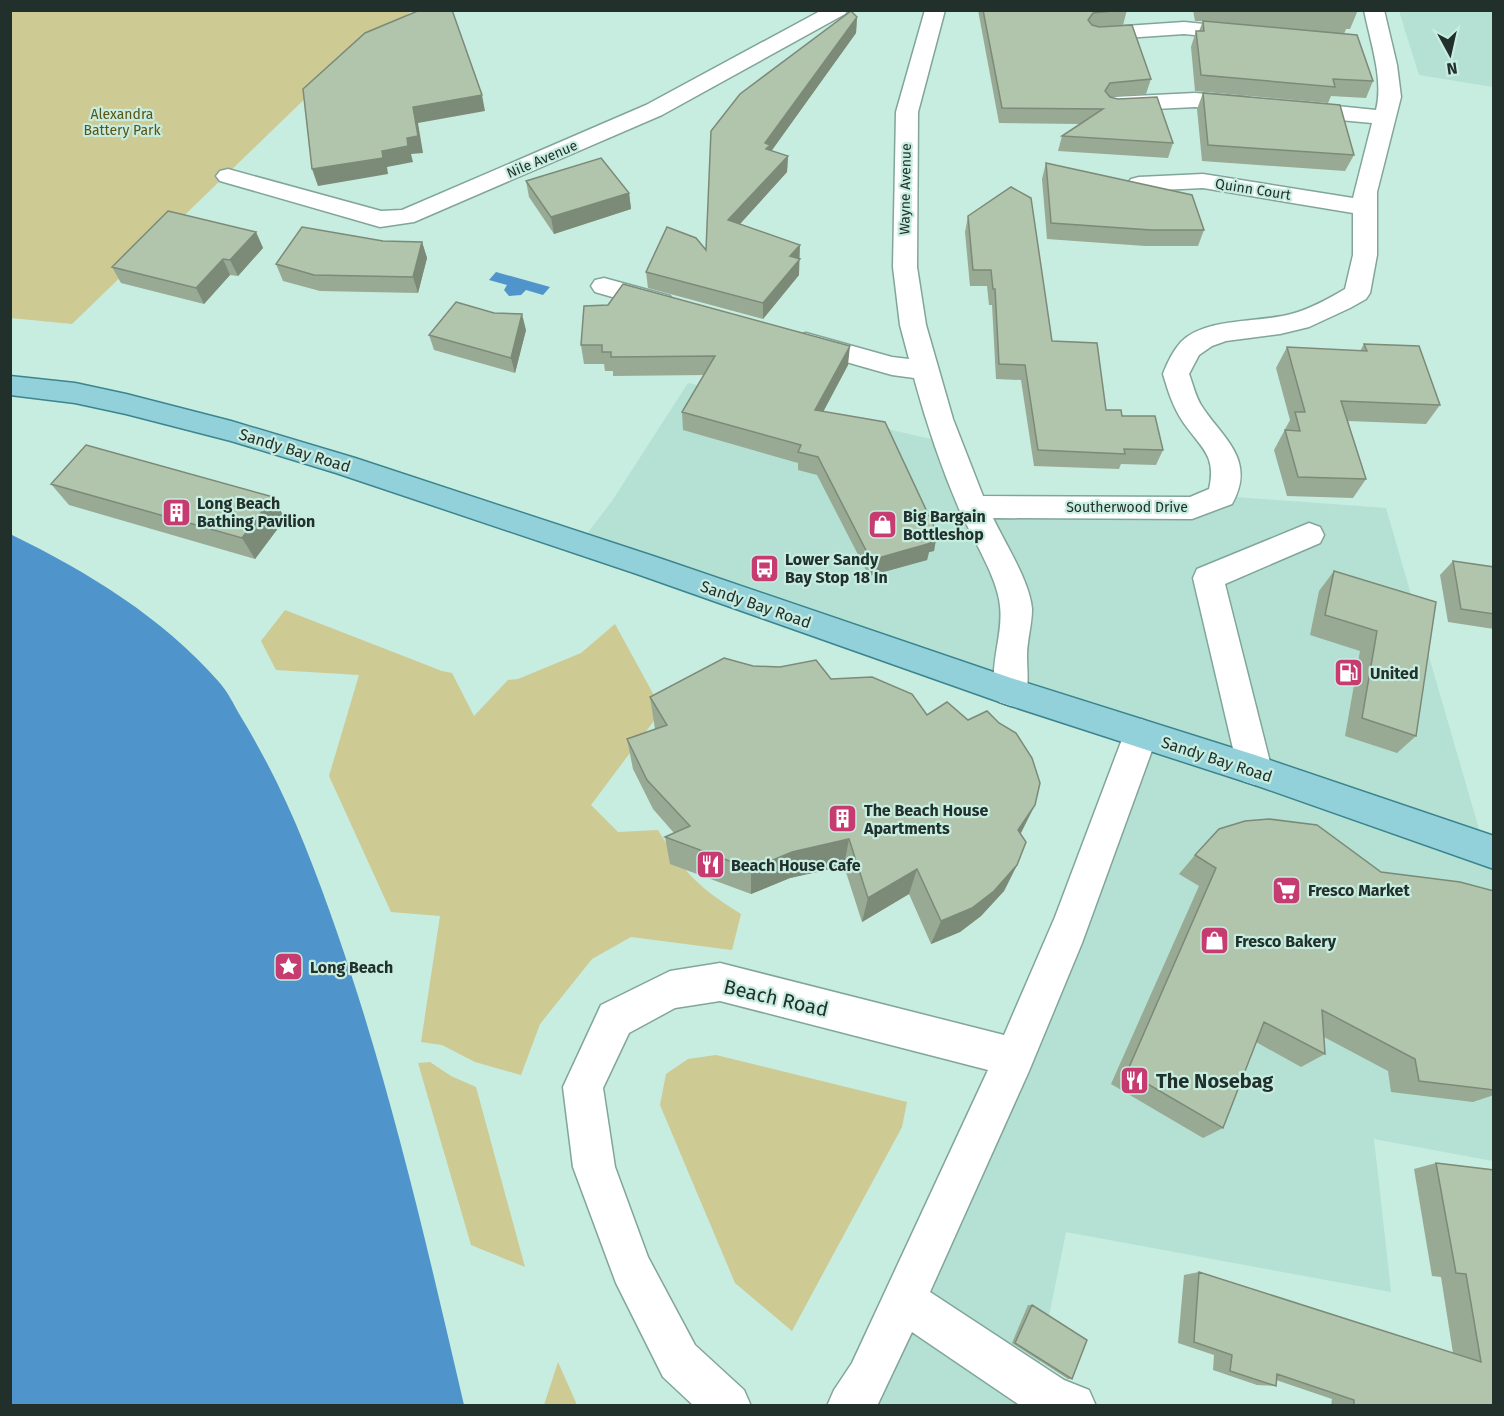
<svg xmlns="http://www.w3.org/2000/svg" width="1504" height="1416" viewBox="0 0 1504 1416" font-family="'Fira Sans',sans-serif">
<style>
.built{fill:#b4e1d3}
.green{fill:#cdca93}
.water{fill:#4f94ca}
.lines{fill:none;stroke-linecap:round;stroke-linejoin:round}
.minor-casing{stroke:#82a59a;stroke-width:3}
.major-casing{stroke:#3c848e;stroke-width:3}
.minor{fill:#fff;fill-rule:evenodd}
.major{fill:#92d1da;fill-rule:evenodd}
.wall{fill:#98a994}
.shaded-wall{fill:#7c8a78}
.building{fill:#b1c5ac;stroke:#7c8a78;stroke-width:1.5}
.labels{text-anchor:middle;stroke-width:4.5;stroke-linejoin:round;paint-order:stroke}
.far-park-label{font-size:14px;fill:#595415;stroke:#c7ece0}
.far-street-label{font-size:14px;fill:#22302c;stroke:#c7ece0}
.street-label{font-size:16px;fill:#22302c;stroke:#c7ece0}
.poi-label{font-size:16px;font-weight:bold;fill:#22302c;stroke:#c7ece0;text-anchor:start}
.near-street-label{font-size:20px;fill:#22302c;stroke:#c7ece0}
.near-poi-label{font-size:20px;font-weight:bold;fill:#22302c;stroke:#c7ece0;text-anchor:start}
</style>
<rect width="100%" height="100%" fill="#c7ece0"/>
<path class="built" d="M1399 11H1493V87L1419 75Z
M688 383 948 443 973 507 1222 496 1386 508 1485 850 1494 853 1493 1161 1374 1139 1391 1292 1066 1232 1031 1405H850L1141 734 580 543 612 501Z"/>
<path class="green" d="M10 11H412L348 57 72 324 11 318Z
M285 610 442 671 452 673 474 716 508 680 518 679 581 653 615 624 662 710 591 805 618 832 658 830C685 874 698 887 741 914L732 950 631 937 592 959 540 1024 521 1075 475 1062 442 1045 421 1042 440 916 391 912 329 776 359 675 276 670 261 641Z
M716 1055 907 1102 902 1127 792 1331 735 1283 660 1105 666 1074 688 1059Z
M430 1062 451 1076 476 1087 525 1267 471 1245 418 1063Z
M558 1362 577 1405H544Z"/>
<path class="water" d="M496 272 550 287 543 295 526 290 521 295 509 296 504 290 507 285 489 280Z
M10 534C88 572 162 617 219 682 228 692 234 705 241 717 266 758 287 801 305 846 377 1027 420 1216 464 1405H11Z"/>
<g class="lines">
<defs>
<path id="minor" d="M822 10H848L845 14 662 115 414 222 380 227 220 181 216 176 220 171 228 169 381 211 402 210 646 105Z
M925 10H945L918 112 917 267 926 325 953 419 983 496 1190 497 1209 489C1217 455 1201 448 1183 422 1173 407 1168 391 1163 374 1167 363 1173 351 1181 342 1205 317 1259 323 1291 314 1310 309 1328 299 1345 289L1353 255V213L1203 188 1139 191 1131 189 1127 184 1131 179 1139 177 1203 174 1353 198 1372 123 1297 116 1289 114 1286 109 1289 104 1297 102 1376 110C1384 79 1370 41 1364 10H1384L1397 65 1401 97 1377 192V255L1370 293 1366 299 1350 308 1309 327 1280 334 1226 341 1212 346 1199 355 1189 374C1193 384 1195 395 1201 405 1222 438 1257 459 1232 504L1192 519 993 518C1005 543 1030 582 1032 609 1032 625 1027 640 1027 656 1027 672 1030 687 1023 702L1011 706 999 702C985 672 1004 638 1000 606 998 578 971 536 959 509 941 467 926 422 914 378L892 375 797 348 793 342 797 336 806 333 892 357 909 359 900 325 893 267 896 112Z
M1184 22 1245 28 1252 30 1255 34 1252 38 1245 40 1184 34 1096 40 1089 38 1086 34 1089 30 1096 28Z
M1195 93 1245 97 1253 99 1256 104 1253 109 1245 111 1195 107 1114 111 1106 109 1103 104 1106 99 1114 97Z
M604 278 670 296 674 302 670 308 661 311 595 292 591 286 595 280Z
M1309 523 1320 527 1324 535 1320 543 1225 584 1272 770 1267 781 1255 785 1243 781 1238 770 1193 578 1197 569Z
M1141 719 1153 724 1158 734 1082 943 1029 1071 930 1292 1064 1380 1089 1390 1096 1406H1021L912 1332 877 1406H827L834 1390 852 1363 988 1070 720 1001 675 1008 629 1033 603 1088 615 1167 648 1257 695 1345 744 1390 751 1406H694L663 1377 616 1283 573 1167 563 1087 601 1005 670 971 720 963 1004 1035 1055 917 1124 734 1129 724Z"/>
<path id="major" d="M10 376 75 383 126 394 231 421 355 458 659 558 1011 678 1255 755 1494 836V869L1255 785 1011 706 637 574 336 473 231 441 126 414 75 403 10 395Z"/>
</defs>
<use href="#minor" class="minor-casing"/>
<use href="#major" class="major-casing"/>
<use href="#minor" class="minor"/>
<use href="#major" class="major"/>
</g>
<path class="wall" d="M978 10H1127L1123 25 1098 27 1151 79 1146 94 1110 97 1173 143 1168 158 1058 151 1062 136 1080 124 999 123Z
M1193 10H1358L1350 29H1346L1344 34 1373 81 1366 98 1331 96 1328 103 1195 91 1191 47 1196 31H1199L1203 21H1195Z
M857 17 856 33 771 151 788 156 787 172 740 224 799 259V275L763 319 648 288 646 272 706 250Z
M1203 93 1354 155 1345 171 1202 161 1197 109Z
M1046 163 1204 230 1198 246H1145L1047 239 1042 179Z
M526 181 629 193 631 209 554 234 529 197Z
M968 216 1052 341 1106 410 1122 416 1163 450 1156 465 1121 464 1119 469 1034 466 1021 380 996 379 992 305H989L987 286H970L965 232Z
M256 232 263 248 238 276 230 275 204 304 121 283 112 267Z
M383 241 422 242 427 258 418 293 320 291 283 281 276 264Z
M584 306 848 365 823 412 937 533 934 551 929 552 927 560 869 576 817 475 798 470V463L683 430 682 412 704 375 613 376V371H605L604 364H584L581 345Z
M526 330 515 373 434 350 429 335Z
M1364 344 1440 405 1426 424 1348 421 1366 479 1353 498 1287 496 1274 450 1290 420 1276 368 1287 347 1360 351Z
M51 484 273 497 285 519 255 559 69 505Z
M1453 561 1494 567V629L1448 622 1440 575Z
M1334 571 1436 602 1416 736 1397 753 1345 736 1360 651 1310 635 1319 591Z
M753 666 831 679 927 715 1020 833 1017 865 1004 891 981 916 960 932 931 944 909 894 862 922 844 866 790 878 751 894 670 864 665 837 674 833 653 809 633 769 627 739 655 729 650 697Z
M1195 855 1381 872 1494 891V1095L1473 1102 1391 1092 1388 1071 1324 1037 1325 1054 1301 1067 1256 1042 1223 1128 1203 1138 1111 1084 1199 886 1179 874Z
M1436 1163 1494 1170V1406H1331L1332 1399 1276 1380V1386L1257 1385 1213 1370 1214 1355 1178 1343 1184 1275 1199 1272 1453 1353 1441 1277 1432 1276 1414 1169Z
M1028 1305H1032L1072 1379H1068L1012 1343Z"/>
<path class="shaded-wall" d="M857 17 856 33 770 153 766 165 765 143Z
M482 95 485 111 418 123 423 153 411 154 413 162 387 167 388 174 318 186 312 169 382 151 407 138 413 107Z
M788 156 787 172 729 236 728 220Z
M629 193 631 209 554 234 551 217Z
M256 232 263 248 238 276 230 260Z
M422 242 427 258 418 293 413 277Z
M800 245 799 275 763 319V303L790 256Z
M223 259 230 275 204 304 196 288Z
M522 314 526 330 515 373 511 358Z
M850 346 848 365 814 429 815 410Z
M273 497 285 519 255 559 242 538Z
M937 533 934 551 929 552 927 560 869 576 871 560 927 536Z
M1035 805 1021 833 1005 857 1018 830Z
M849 839 844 866 790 878 751 894V869L792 852Z
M1017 865 1004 891 981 916 960 932 931 944 941 921Z
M917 869 909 894 862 922 868 898Z"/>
<path class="building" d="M420 10H452L482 95 413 107 418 136 407 138 408 146 382 151 383 158 312 169 303 89 365 33Z
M983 10H1121L1093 13 1088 20 1092 25 1099 27 1132 25 1151 79 1110 83 1105 91 1110 97 1118 99 1157 97 1173 143 1062 136 1103 109 1002 108Z
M851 11 857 17 765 143 770 145 766 149 788 156 728 220 800 245 790 256 800 259 763 303 646 272 667 227 696 238 706 250 711 131 740 94Z
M1203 21 1357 35 1373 81 1333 79 1335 87 1201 75 1196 31H1204Z
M1203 93 1340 105 1354 155 1208 145Z
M601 158 629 193 551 217 526 181Z
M1046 163 1192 195 1204 230H1151L1051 223Z
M1011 187 1031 198 1052 341 1097 343 1106 410H1121L1122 416H1155L1163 450 1124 449 1125 454 1038 450 1025 365 999 364 995 289H993L991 270H973L968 216Z
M168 211 256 232 230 260 223 259 196 288 112 267Z
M302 227 383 241 422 242 413 277 314 275 276 264Z
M623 284 850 346 815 410 885 422 937 533 927 536 931 543 871 560 818 457 798 452 801 445 682 412 715 356 611 357V352H602V345H581L584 306 608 305Z
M456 302 494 313 522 314 511 358 429 335Z
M1364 344 1419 346 1440 405 1341 401 1366 479 1298 477 1285 430 1300 431 1295 412H1305L1287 347 1367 351Z
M86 445 273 497 242 538 51 484Z
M1453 561 1494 567V614L1461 609Z
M1334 571 1436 602 1416 736 1362 718 1377 631 1325 615Z
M724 658 753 666 780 667 816 660 831 679 872 677 912 694 927 715 947 702 968 720 987 711 999 723 1016 733 1032 758 1040 783 1035 805 1018 830 1026 842 1017 865 994 891 972 908 941 921 917 869 868 898 849 839 792 852 751 869 665 837 690 826 647 780 627 739 667 725 650 697Z
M1269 819 1317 825 1381 872 1460 882 1494 891V1090L1419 1081 1415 1059 1322 1010 1325 1054 1264 1022 1223 1128 1127 1072 1216 868 1195 855 1219 829 1245 821Z
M1436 1163 1494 1170V1406H1354V1400L1277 1374 1276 1386 1230 1371 1232 1355 1194 1342 1199 1272 1481 1362 1466 1274 1456 1273Z
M1032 1305 1087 1340 1072 1379 1015 1343Z"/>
<defs>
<symbol id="building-square" viewBox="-11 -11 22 22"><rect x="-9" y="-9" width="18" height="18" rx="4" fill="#c63b70" stroke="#c7ece0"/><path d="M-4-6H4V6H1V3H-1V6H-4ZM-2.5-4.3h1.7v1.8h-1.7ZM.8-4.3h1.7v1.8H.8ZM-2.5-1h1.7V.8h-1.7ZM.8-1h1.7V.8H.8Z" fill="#fff"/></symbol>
<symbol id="shop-square" viewBox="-11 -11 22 22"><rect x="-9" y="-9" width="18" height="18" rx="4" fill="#c63b70" stroke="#c7ece0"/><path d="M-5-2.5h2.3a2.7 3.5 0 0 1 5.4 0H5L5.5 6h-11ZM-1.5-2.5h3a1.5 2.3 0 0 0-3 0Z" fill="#fff"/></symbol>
<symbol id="bus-square" viewBox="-11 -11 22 22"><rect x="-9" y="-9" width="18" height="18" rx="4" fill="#c63b70" stroke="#c7ece0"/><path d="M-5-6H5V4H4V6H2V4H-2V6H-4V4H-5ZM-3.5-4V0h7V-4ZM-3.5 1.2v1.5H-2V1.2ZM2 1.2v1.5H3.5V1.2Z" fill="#fff"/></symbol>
<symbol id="fuel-square" viewBox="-11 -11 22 22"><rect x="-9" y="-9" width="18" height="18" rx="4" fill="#c63b70" stroke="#c7ece0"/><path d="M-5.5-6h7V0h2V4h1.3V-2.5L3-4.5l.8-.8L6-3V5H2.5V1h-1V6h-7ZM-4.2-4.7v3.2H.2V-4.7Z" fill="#fff"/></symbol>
<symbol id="restaurant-square" viewBox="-11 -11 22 22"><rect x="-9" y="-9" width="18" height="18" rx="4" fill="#c63b70" stroke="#c7ece0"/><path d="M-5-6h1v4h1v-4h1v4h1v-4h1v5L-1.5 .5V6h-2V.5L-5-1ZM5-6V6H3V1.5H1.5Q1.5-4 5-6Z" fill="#fff"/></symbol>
<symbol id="supermarket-square" viewBox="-11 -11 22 22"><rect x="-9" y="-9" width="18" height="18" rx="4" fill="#c63b70" stroke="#c7ece0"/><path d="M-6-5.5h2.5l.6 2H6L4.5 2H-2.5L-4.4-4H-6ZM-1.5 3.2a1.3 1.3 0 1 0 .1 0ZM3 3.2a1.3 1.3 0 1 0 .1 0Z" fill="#fff"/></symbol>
<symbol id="sight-square" viewBox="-11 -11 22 22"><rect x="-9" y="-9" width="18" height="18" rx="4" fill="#c63b70" stroke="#c7ece0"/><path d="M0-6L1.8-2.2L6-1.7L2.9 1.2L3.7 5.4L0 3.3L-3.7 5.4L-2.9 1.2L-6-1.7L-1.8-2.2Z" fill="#fff"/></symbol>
</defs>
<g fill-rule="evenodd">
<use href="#building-square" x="160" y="496" width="33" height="33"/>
<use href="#shop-square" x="866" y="508" width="33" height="33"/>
<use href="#bus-square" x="748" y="552" width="33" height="33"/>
<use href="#fuel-square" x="1332" y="656" width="33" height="33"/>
<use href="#building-square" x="826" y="802" width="33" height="33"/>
<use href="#restaurant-square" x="694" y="848" width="33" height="33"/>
<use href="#supermarket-square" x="1270" y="874" width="33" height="33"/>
<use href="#shop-square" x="1198" y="924" width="33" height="33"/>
<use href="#sight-square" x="272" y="950" width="33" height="33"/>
<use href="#restaurant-square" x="1118" y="1064" width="33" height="33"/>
</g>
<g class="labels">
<g class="far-park-label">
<text x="122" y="119">Alexandra<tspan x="122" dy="16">Battery Park</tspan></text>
</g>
<g class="far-street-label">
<text transform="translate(542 159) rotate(-23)" y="5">Nile Avenue</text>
<text transform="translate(905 189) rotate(-89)" y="5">Wayne Avenue</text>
<text transform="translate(1253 189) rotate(9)" y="5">Quinn Court</text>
<text x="1127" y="512">Southerwood Drive</text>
</g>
<g class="street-label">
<text transform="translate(295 450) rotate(17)" y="6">Sandy Bay Road</text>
<text transform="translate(756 604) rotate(19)" y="6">Sandy Bay Road</text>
<text transform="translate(1217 759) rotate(18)" y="6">Sandy Bay Road</text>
</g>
<g class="poi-label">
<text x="197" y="509">Long Beach<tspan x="197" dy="18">Bathing Pavilion</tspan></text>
<text x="903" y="522">Big Bargain<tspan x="903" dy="18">Bottleshop</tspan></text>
<text x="785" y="565">Lower Sandy<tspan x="785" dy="18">Bay Stop 18 In</tspan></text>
<text x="1370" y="679">United</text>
<text x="864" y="816">The Beach House<tspan x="864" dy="18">Apartments</tspan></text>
<text x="731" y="871">Beach House Cafe</text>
<text x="1308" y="896">Fresco Market</text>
<text x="1235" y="947">Fresco Bakery</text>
<text x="310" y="973">Long Beach</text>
</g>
<g class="near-street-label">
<text transform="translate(776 998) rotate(13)" y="7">Beach Road</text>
</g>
<g class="near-poi-label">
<text x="1156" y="1088">The Nosebag</text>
</g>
</g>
<rect width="1504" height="1416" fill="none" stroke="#22302c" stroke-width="24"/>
<g transform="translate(1450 54) rotate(172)" stroke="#c7ece0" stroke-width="4.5" paint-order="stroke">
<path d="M0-4.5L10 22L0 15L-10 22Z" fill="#22302c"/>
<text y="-9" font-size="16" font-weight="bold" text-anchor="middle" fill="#22302c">N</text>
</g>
</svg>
